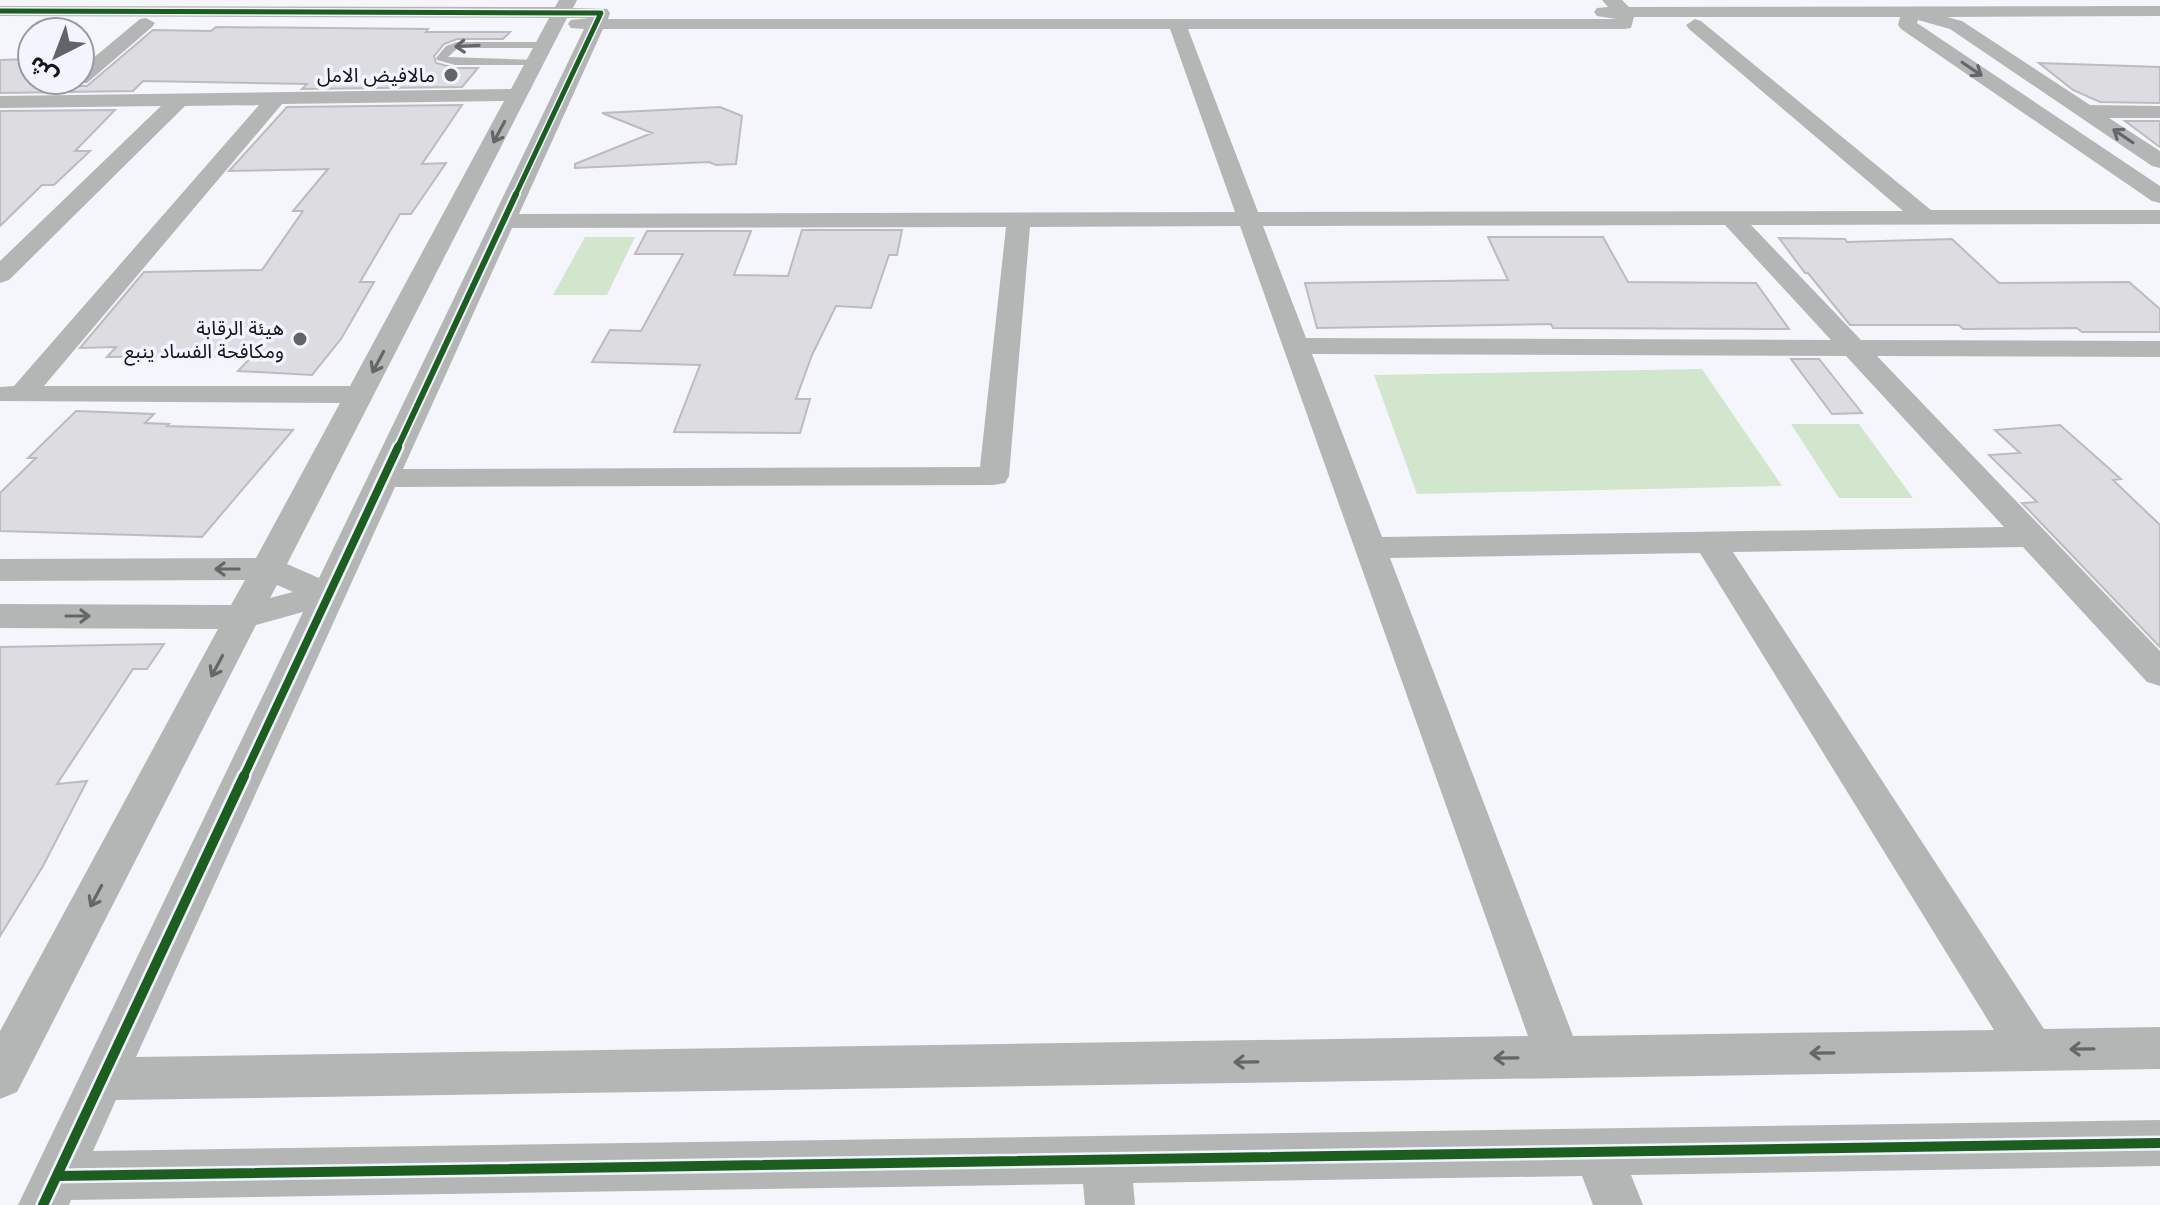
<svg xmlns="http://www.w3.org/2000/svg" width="2160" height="1205" viewBox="0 0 2160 1205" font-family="'Open Sans','Noto Sans Arabic',sans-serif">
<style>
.green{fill:#d2e5cd}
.building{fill:#dcdce1;stroke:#bbbbc0;stroke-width:2}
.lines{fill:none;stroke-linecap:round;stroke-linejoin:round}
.service{fill:#b4b6b6;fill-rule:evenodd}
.minor{fill:#b4b6b6;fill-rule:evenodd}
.cycleway-far3-casing{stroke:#f2f5ff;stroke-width:8}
.cycleway-far2-casing{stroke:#f2f5ff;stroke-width:10}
.cycleway-far1-casing{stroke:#f2f5ff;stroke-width:13}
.cycleway-casing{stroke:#f2f5ff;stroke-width:15}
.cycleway-far3{stroke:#1b5e20;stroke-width:5}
.cycleway-far2{stroke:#1b5e20;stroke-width:6}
.cycleway-far1{stroke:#1b5e20;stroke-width:8}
.cycleway{stroke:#1b5e20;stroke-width:10}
.oneway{stroke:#646667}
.poi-dot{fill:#636468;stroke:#f2f5ff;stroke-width:3}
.labels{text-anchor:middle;stroke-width:7;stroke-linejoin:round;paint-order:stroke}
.far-poi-label{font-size:20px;fill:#141518;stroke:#f2f5ff;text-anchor:end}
</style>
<rect width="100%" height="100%" fill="#f5f6fc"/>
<path class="green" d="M585 237H635L607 295H553Z
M1702 369 1782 486 1417 494 1374 375Z
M1791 424H1859L1913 498H1839Z"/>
<path class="building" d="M216 27 428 29 426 32H510L503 39H457L444 44 434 56 436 63 455 68H478L462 87 302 89 307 84 143 81 133 91 0 93V60L32 59V80H68L73 86H87L153 30 211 31Z
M2039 63 2160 67V103L2100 102 2073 90Z
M462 105 422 164 446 163 411 214H400L360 282H374L341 339 312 375 238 371 252 356 107 357 116 347 80 348 144 272 262 270 303 211H293L328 169 229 171 287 107Z
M720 107 742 116 736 164 716 165 709 162 575 168V164L652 133 602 113Z
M115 110 75 151H90L54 185H42L0 226V111Z
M2125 121H2160V147L2157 145Z
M802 230H902L897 255H889L871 308 836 306 812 355 796 399H810L800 433 674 432 700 365 592 362 610 330 641 331 683 254H635L647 231H751L734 275 788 276Z
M1488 237H1603L1628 282 1756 283 1789 329 1553 328 1551 324 1317 328 1305 283 1508 280Z
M1779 238 1845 239 1847 242 1952 239 1999 283 2129 282 2160 309V332H2082L2077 328 1963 329 1959 325H1850L1808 273H1805Z
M1791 359H1819L1862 413 1832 414Z
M76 411 154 414 145 423 169 424 167 426 293 430 202 537 0 531V493L36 458H28Z
M2060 425 2121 479 2113 480 2160 525V647L2022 503 2037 502 1989 455 2020 453 1995 430Z
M164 644 147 669H133L57 784 87 781 43 866 0 936V647Z"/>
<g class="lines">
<path class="service" d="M457 42H545L550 45 545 48H458L448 57 540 60V64L536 65H455L437 60 436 58 446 46Z"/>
<path class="minor" d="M559 0H577L573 8 607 9 610 13 608 19H1616L1597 16 1594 12 1597 8 1608 7 1602 0H1622L1629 7 2160 6V16L1947 17 1962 21 2090 105 2160 106V118H2109L2160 151V168L2152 166 1950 29 1918 20 1917 23 2160 186V203L2152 201 1901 29 1898 25 1900 17H1634L1631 28 1625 29H1188L1258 212 1903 211 1689 29 1686 25 1695 19 1701 21 1931 210H2160V224L1751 225 1861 340 2160 341V357L1877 356 2160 651V686L2147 682 2023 547 1733 552 2044 1029 2160 1027V1069L116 1100 93 1151 2160 1120V1166L1631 1175 1643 1205H1593L1582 1176 1133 1183 1135 1205H1085L1083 1184 71 1200 69 1205H18L303 612 256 625 17 1092 0 1099V1031L218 629 0 628V604L231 605 245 580 0 581V559L256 558 340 403 0 401V387L14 386 259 105 185 106 9 280 0 283V261L161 106 0 108V96L511 89 549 18 0 16V6L555 7ZM567 18H589L571 20 568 24 571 28 584 29 319 578 287 564ZM603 29H1170L1235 212 519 214ZM504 101 350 386H44L282 104ZM1725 225 1831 340 1306 338 1263 226ZM1240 226 1528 1036 136 1057 395 487 994 485 1005 483 1009 476 1030 227ZM1006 227 980 467 403 469 512 228ZM1312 354 1846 356 2004 527 1382 537ZM1700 553 1994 1030 1573 1036 1390 558ZM277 585 293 592 270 598Z
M146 18 155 23 152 27 87 83H73L71 80H80V69L140 19Z"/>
<defs>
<path id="cycleway-far3" d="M0 11 601 13 515 196"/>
<path id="cycleway-far2" d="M397 449 516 194"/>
<path id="cycleway-far1" d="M243 778 398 447"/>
<path id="cycleway" d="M57 1176 2160 1143
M43 1205 244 776"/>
</defs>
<use href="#cycleway-far3" class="cycleway-far3-casing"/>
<use href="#cycleway-far2" class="cycleway-far2-casing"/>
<use href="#cycleway-far1" class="cycleway-far1-casing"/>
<use href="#cycleway" class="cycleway-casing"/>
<use href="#cycleway-far3" class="cycleway-far3"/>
<use href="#cycleway-far2" class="cycleway-far2"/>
<use href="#cycleway-far1" class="cycleway-far1"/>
<use href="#cycleway" class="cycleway"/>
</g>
<defs><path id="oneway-shaft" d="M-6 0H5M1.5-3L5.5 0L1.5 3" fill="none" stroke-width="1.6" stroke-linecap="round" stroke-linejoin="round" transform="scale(2)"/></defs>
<g class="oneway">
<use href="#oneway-shaft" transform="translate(467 46) rotate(177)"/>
<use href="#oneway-shaft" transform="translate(1972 69) rotate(34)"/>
<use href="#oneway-shaft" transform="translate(499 132) rotate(118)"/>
<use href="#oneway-shaft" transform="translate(2123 136) rotate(-146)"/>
<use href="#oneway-shaft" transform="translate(378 362) rotate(118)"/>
<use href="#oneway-shaft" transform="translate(227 569) rotate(180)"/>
<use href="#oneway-shaft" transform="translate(78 616)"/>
<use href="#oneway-shaft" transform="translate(217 666) rotate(118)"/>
<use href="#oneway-shaft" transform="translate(96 896) rotate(118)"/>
<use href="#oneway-shaft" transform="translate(2082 1049) rotate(179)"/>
<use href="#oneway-shaft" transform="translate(1822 1053) rotate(179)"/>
<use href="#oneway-shaft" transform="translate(1506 1058) rotate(179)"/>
<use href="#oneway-shaft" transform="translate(1246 1062) rotate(179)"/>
</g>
<g class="poi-dot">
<circle cx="451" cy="75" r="8"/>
<circle cx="300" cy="339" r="8"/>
</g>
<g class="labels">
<g class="far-poi-label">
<text x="435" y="82">مالافيض الامل</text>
<text x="284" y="335">هيئة الرقابة<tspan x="284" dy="23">ومكافحة الفساد ينبع</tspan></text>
</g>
</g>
<g transform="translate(56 56) rotate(222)"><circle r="38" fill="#f2f5ff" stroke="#999ba3" stroke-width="2"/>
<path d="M0-6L14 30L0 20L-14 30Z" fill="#636468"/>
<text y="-12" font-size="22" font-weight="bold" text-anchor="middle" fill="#141518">ش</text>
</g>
</svg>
